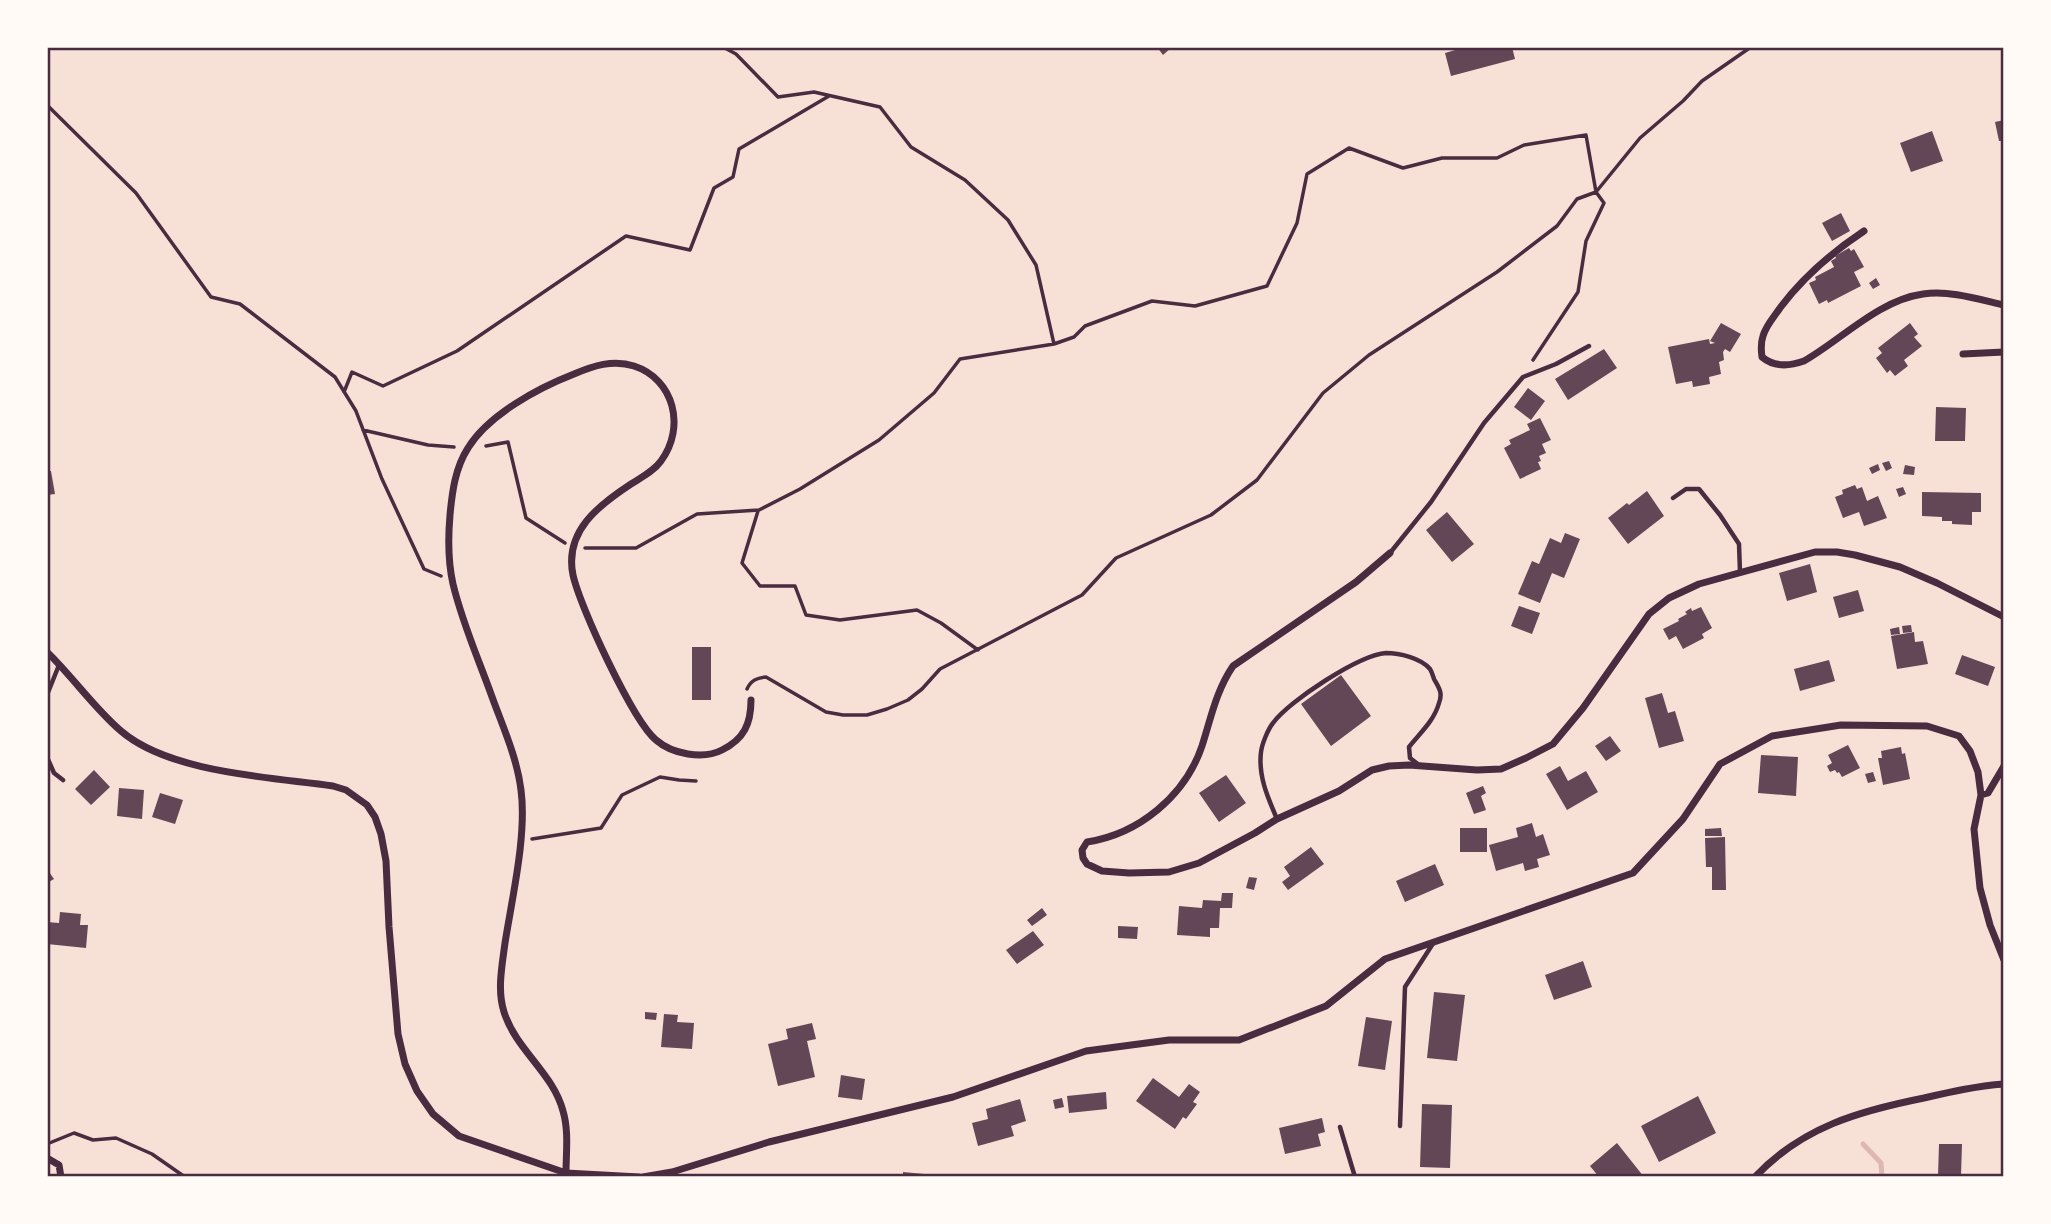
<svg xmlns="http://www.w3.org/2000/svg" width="2051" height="1224" viewBox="0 0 2051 1224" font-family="'Work Sans',sans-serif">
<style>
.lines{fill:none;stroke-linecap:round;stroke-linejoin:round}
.stream{stroke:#dcb8b0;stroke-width:5}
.building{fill:#644757}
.path{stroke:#4a2c40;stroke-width:3.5}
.service{stroke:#4a2c40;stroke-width:4.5}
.minor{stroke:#4a2c40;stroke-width:7}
.neatline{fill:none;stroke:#4a2c40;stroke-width:2.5}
</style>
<rect width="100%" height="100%" fill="#f7e1d7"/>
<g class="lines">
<path class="stream" d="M1863 1144 1881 1163 1882 1177"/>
</g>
<path class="building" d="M1157 47H1172L1163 55Z
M1465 47H1512L1515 59 1451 76 1445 53Z
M2004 120V141H1999L1995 122Z
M1932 131 1943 161 1911 172 1900 143Z
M1841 213 1850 231 1832 241 1822 223Z
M1849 248 1851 251 1854 249 1864 267 1854 272 1861 286 1828 303 1827 300 1819 304 1809 283 1816 280 1815 277 1834 267 1831 261 1836 258 1835 256Z
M1876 278 1880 285 1873 289 1869 283Z
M1721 323 1741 334 1730 352 1725 349 1723 352 1724 360 1719 362 1721 374 1709 377 1710 384 1693 387 1692 381 1676 384 1668 347 1709 339 1710 344 1715 343 1710 341Z
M1910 323 1918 334 1914 337 1922 346 1904 360 1908 366 1895 376 1890 370 1887 373 1876 358 1882 353 1878 348Z
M1604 349 1617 368 1568 400 1555 379Z
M1528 388 1545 401 1531 420 1514 407Z
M1936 407 1966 408 1965 441H1935Z
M1540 418 1551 440 1542 444 1546 453 1539 456 1541 461 1538 462 1541 469 1520 479 1504 448 1511 444 1509 440 1530 430 1527 424Z
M1889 461 1892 468 1886 471 1882 463Z
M1878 464 1880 470 1872 474 1869 468Z
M1905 465 1915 467 1914 475 1903 474Z
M47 471H51L55 494 47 495Z
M1855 485 1857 489 1862 487 1867 501 1878 496 1887 518 1864 526 1859 512 1843 518 1835 497 1843 494 1842 490Z
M1903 487 1906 494 1899 497 1896 489Z
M1647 491 1664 516 1628 544 1608 518 1627 503 1629 505Z
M1922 492 1981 493V512H1972V525L1952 524V521H1942V517L1922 516Z
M1447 512 1474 544 1452 562 1426 530Z
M1565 533 1580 539 1564 578 1552 573 1540 603 1518 594 1532 561 1539 564 1550 538 1561 543Z
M1810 564 1817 592 1787 601 1779 573Z
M1858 590 1864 611 1839 618 1833 597Z
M1519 606 1540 613 1532 634 1511 626Z
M1701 607 1712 628 1702 634 1704 638 1683 649 1676 636 1669 640 1663 629 1679 621 1678 619 1687 614 1685 612 1691 608 1692 611Z
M1911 625 1912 632 1903 633 1902 626Z
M1899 627 1900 634 1891 635 1890 629Z
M1914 632 1915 642 1923 641 1928 664 1897 669 1891 636Z
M692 647H711V700H692Z
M1962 655 1995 667 1988 686 1955 674Z
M1829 660 1835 681 1800 691 1794 669Z
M1341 675 1371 716 1331 746 1301 704Z
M1662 693 1668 713 1675 711 1684 741 1659 748 1645 698Z
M1610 736 1621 751 1606 761 1595 746Z
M1848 745 1860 768 1842 777 1839 772 1837 773 1835 770 1830 772 1827 766 1832 763 1828 755Z
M1901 747 1902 754 1905 753 1910 779 1883 785 1878 758H1882L1881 751Z
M1761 755 1798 757 1796 796 1758 793Z
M1560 766 1568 781 1586 771 1598 792 1567 810 1546 774Z
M94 770 110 787 91 805 75 789Z
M1873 772 1876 781 1868 783 1865 774Z
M1226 775 1246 803 1219 822 1199 793Z
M1483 786 1486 793 1481 796 1486 810 1474 814 1466 793Z
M119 788 144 790 142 819 117 816Z
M160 793 183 800 175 824 152 817Z
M1532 823 1536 837 1543 834 1550 855 1537 859 1539 867 1525 871 1523 863 1496 871 1489 845 1518 837 1516 828Z
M1460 828H1487V852H1460Z
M1721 828 1722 836H1705V829Z
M1725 837 1726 890H1712V867H1706L1705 838Z
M1311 847 1324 864 1288 890 1282 882 1290 876 1284 867Z
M1435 864 1444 885 1405 902 1396 881Z
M47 869 54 879 47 883Z
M1249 877 1257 878 1254 890 1246 888Z
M1222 893H1233L1232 908H1220L1219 928H1210V937L1177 935 1179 906 1202 908 1203 900 1221 901Z
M1042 908 1047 915 1032 926 1027 920Z
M60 912 81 914 80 925H88L86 948 47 944V922L59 923Z
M1118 926 1138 927 1137 939 1118 938Z
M1033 931 1044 945 1017 964 1006 950Z
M1583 961 1592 987 1554 1000 1545 975Z
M1434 992 1465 995 1457 1061 1427 1058Z
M645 1012 657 1013 656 1020 645 1019Z
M664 1014 678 1015 677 1022 694 1023 692 1049 661 1047Z
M1366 1017 1392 1021 1385 1070 1358 1066Z
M812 1023 816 1039 807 1041 815 1077 778 1086 768 1044 788 1039 786 1029Z
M841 1075 865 1079 862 1100 838 1097Z
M1153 1078 1179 1097 1189 1084 1200 1092 1193 1102 1197 1104 1186 1119 1183 1117 1175 1129 1136 1101Z
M1106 1092 1107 1109 1069 1113 1067 1096Z
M1698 1096 1716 1133 1659 1162 1641 1126Z
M1062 1098 1064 1107 1055 1109 1053 1100Z
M1020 1099 1026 1121 1011 1126 1014 1136 978 1146 972 1123 988 1119 986 1109Z
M1422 1104 1452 1105 1450 1168 1420 1167Z
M1322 1118 1325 1132 1318 1134 1321 1146 1285 1154 1279 1128Z
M1617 1143 1644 1177H1599L1590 1166Z
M1939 1144H1962L1961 1176H1938Z
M903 1172 935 1175V1177H903Z"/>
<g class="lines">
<path class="path" d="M723 47 736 54 778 97 814 92 880 107 911 147 965 180 1008 220 1036 265 1054 344 1074 337 1085 326 1152 301 1195 306 1267 286 1297 223 1307 174 1349 148 1403 168 1442 158H1497L1524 145 1586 135 1596 192 1577 199 1557 226 1497 272 1369 355 1323 393 1257 480 1211 515 1116 558 1082 595 940 669 922 689 908 700 887 709 867 715H843L826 712 766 677C757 678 751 680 747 689
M47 105 136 193 211 297 240 304 335 377 356 411 382 479 424 569 441 576
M1533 360 1578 292 1586 241 1604 203 1596 192 1640 138 1683 101 1702 81 1751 47
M344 392 352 372 383 386 457 351 626 236 690 250 714 188 733 177 739 149 829 96
M363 430 428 445 454 447
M486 446 508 442 526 518 565 543
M758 511 742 563 760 586H795L806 615 840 620 917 610 941 623 978 650
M585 548H636L697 514 759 510 800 489 879 440 934 393 960 359 1054 344
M532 839 601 828 622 795 660 777 679 780 696 781
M47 1144 74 1133 93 1140 116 1138 152 1154 185 1177"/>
<path class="service" d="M1673 498 1686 489H1699L1720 515 1739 544 1740 572
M1390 553 1431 502 1484 423 1523 377 1556 364 1589 346
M47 695 59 665
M47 757 54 773 63 780
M1277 819C1268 798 1258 776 1261 752 1262 744 1268 729 1273 723 1289 701 1359 655 1386 653 1399 653 1421 658 1430 669 1432 672 1433 676 1434 679 1439 688 1443 693 1439 703 1434 721 1420 733 1409 747L1410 758 1419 765
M1400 1126 1405 987 1434 942
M1340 1127 1355 1177"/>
<path class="minor" d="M1864 231C1831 253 1803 277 1780 308 1774 317 1766 325 1763 336 1761 342 1761 350 1762 357 1775 368 1790 366 1804 361 1841 340 1879 300 1923 294 1949 290 1978 299 2004 305
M1963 354 2004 352
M1390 553 1356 582 1233 666C1216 691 1211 718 1202 746 1185 796 1139 834 1087 842L1082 850 1083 858 1087 864 1102 871 1129 873 1169 872 1199 863 1255 833 1277 819 1339 791 1372 770 1389 766 1409 765 1477 770 1501 769 1526 758 1553 744 1583 708 1649 614 1669 598 1699 584 1815 552H1837L1855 555 1900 567 1937 583 2004 617
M47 652C72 676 95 709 121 731 170 773 270 777 333 786L346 790 367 805 375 817 381 834 386 861 389 927 398 1034 405 1064 417 1091 433 1114 459 1136 566 1173 639 1177
M1981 795 1988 793 2004 766
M47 1158 59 1165 61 1177
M564 1177 566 1173C566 1153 569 1131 563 1111 553 1073 516 1050 504 1012 497 990 502 966 505 943 512 898 527 835 521 790 517 757 502 725 491 694 478 658 462 622 453 584 448 562 448 538 450 515 452 493 455 468 468 448 488 415 538 388 574 374 593 366 613 359 634 366 674 379 686 427 661 461 654 471 642 477 631 484 599 505 564 531 573 575 580 607 633 721 656 740 672 754 703 760 722 750 744 739 751 724 751 700
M643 1177 672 1172 769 1142 953 1097 1086 1051 1169 1040H1239L1326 1006 1385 959 1633 873 1683 819 1720 764 1772 736 1841 725 1927 726 1959 736 1970 751 1978 772 1981 795 1974 829 1980 888 1990 925 2004 960
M1755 1177C1802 1127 1859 1111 1924 1098 1950 1092 1976 1086 2004 1084"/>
</g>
<rect width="2051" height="1224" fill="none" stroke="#fffaf5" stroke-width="98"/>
<rect x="49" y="49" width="1953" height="1126" class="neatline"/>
</svg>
